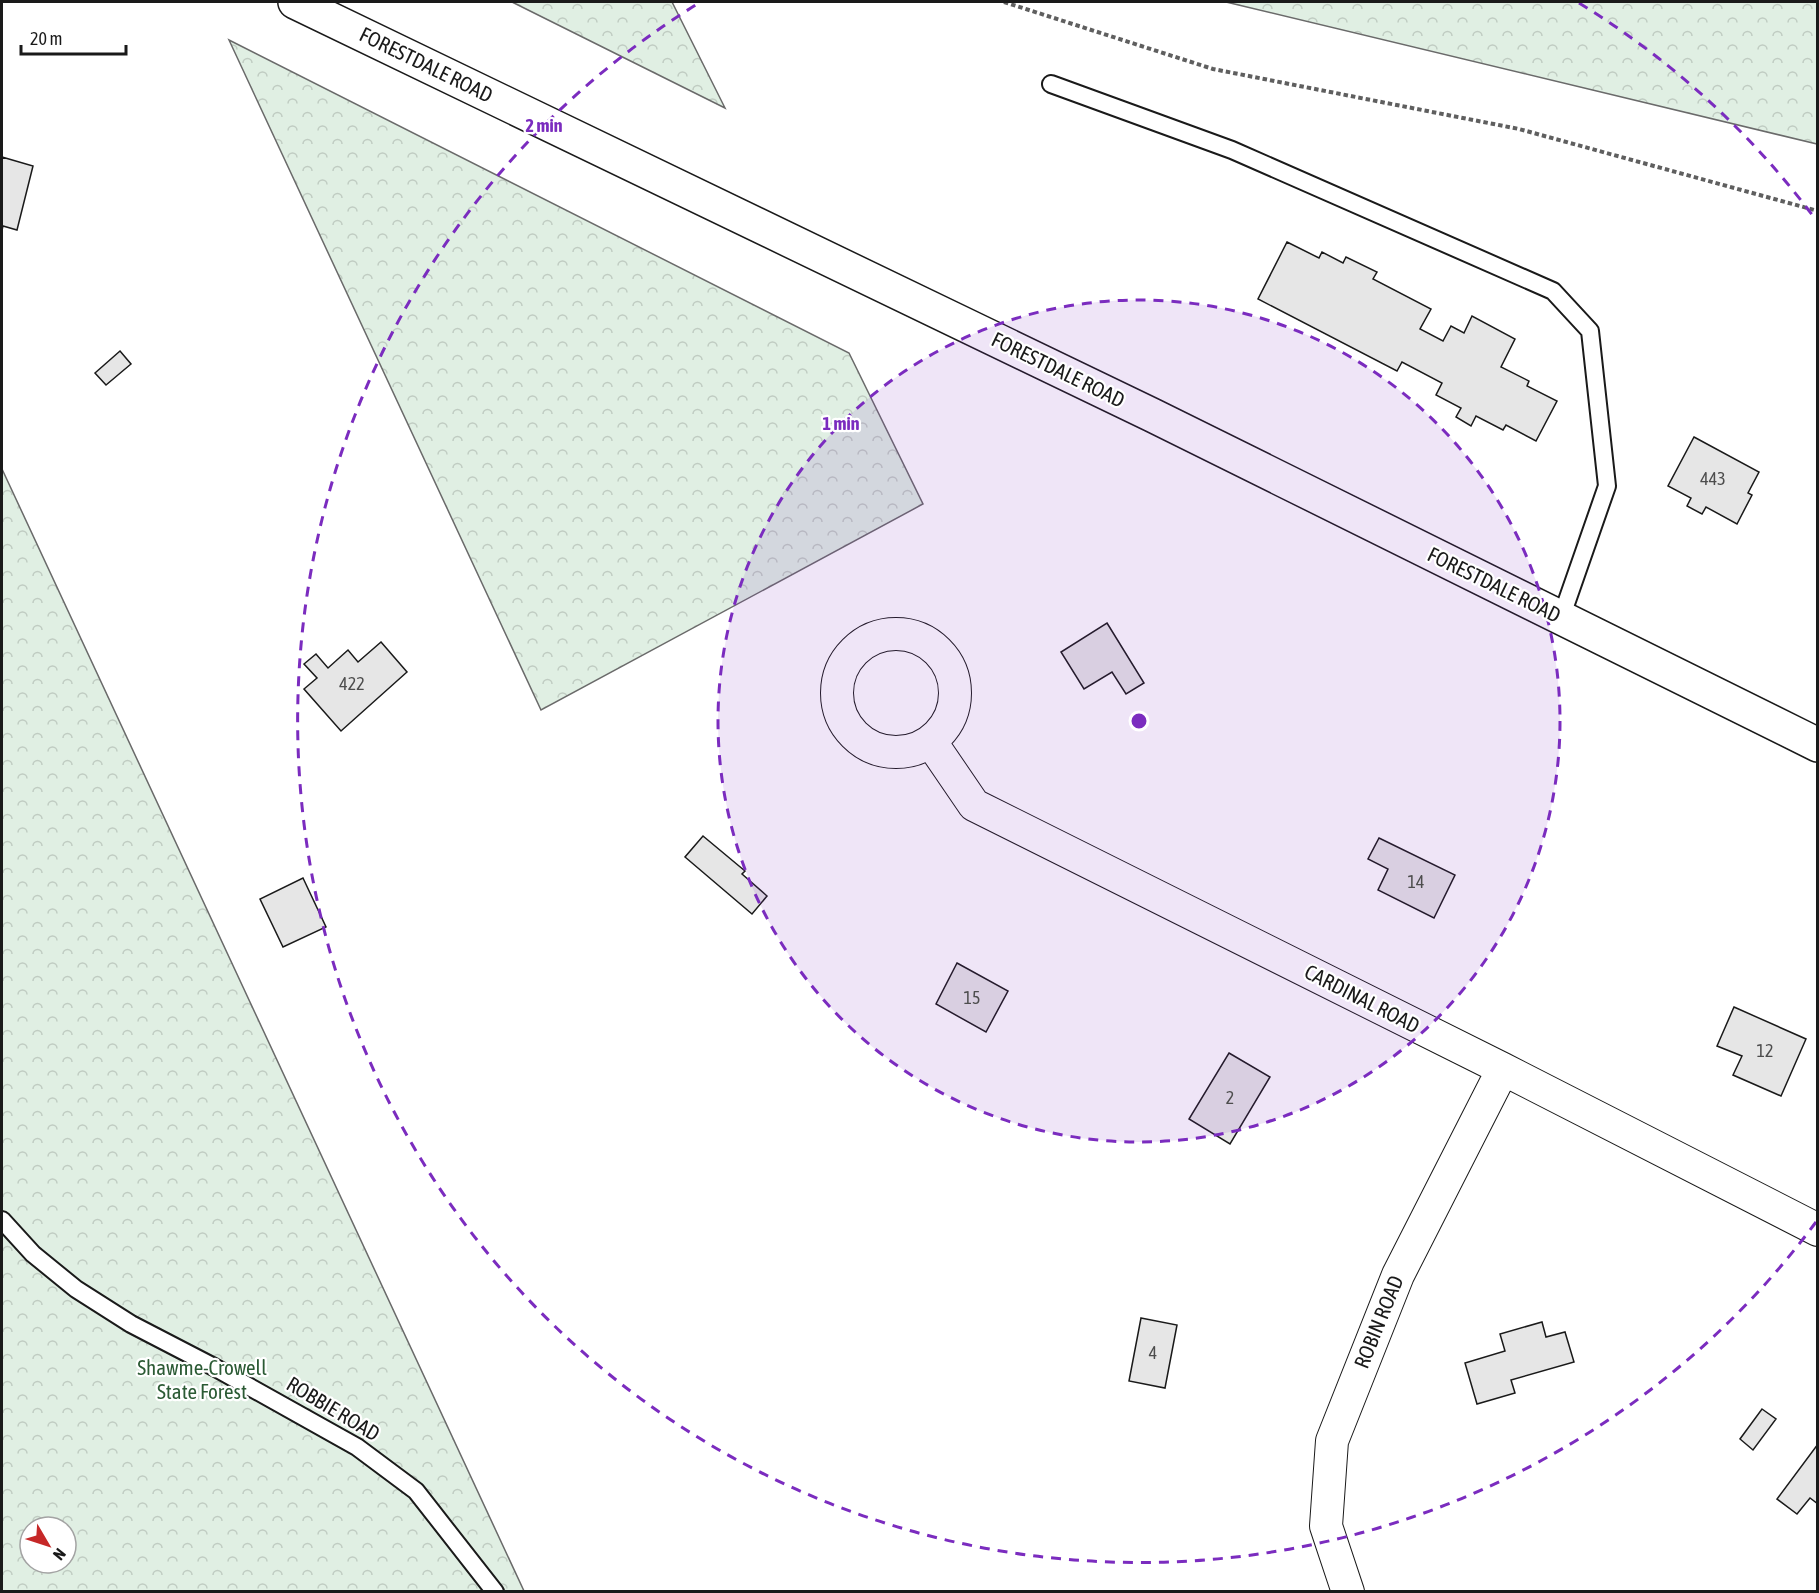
<svg xmlns="http://www.w3.org/2000/svg" width="1819" height="1593" viewBox="0 0 1819 1593" font-family="'Asap Condensed',sans-serif">
<style>
.forest{fill:url(#forest-crowns);stroke:#6a6a6a;stroke-width:1.5;fill-rule:evenodd}
.building{fill:#e6e6e6;stroke:#1a1a1a;stroke-width:1.5}
.lines{fill:none;stroke-linecap:round;stroke-linejoin:round}
.service-casing{stroke:#1a1a1a;stroke-width:20}
.minor-casing{stroke:#1a1a1a;stroke-width:34}
.secondary-casing{stroke:#1a1a1a;stroke-width:36}
.path{stroke:#5f5f5f;stroke-width:4;stroke-dasharray:4.5 3;stroke-linecap:butt}
.service{stroke:#fff;stroke-width:16}
.minor{stroke:#fff;stroke-width:32}
.secondary{stroke:#fff;stroke-width:33}
.ring{fill:none;stroke:#7b2cbf;stroke-width:3;stroke-dasharray:10 8}
.labels{text-anchor:middle;stroke-width:4.5;stroke-linejoin:round;paint-order:stroke}
.number-label{font-size:18px;fill:#4d4d4d}
.street-label{font-size:21px;fill:#1a1a1a;stroke:#fff}
.park-label{font-size:21px;fill:#2b5a34;stroke:#fff}
.centre{fill:#7b2cbf;stroke:#fff;stroke-width:3}
.ring-label{font-size:18px;text-anchor:middle;font-weight:bold;fill:#7b2cbf;stroke:#fff;stroke-width:4.5;stroke-linejoin:round;paint-order:stroke}
</style>
<defs>
<pattern id="forest-crowns" width="20" height="18" patternUnits="userSpaceOnUse" patternTransform="scale(1.5)"><rect width="20" height="18" fill="#e0efe3"/><path d="M2 6a3 3 0 1 1 6 0M12 15a3 3 0 1 1 6 0" fill="none" stroke="#c0ccc2"/></pattern>
</defs>
<rect width="100%" height="100%" fill="#fff"/>
<path class="forest" d="M512 2H672L725 108Z
M1226 2H1817V144Z
M229 40 849 353 923 504 541 710Z
M2 469 524 1591H2ZM30 1527H66V1563H30Z"/>
<path class="building" d="M2 157 33 166 17 230 3 226 2 230Z
M1287 242 1319 258 1322 252 1343 263 1346 257 1377 272 1373 279 1431 309 1420 329 1443 341 1451 326 1464 333 1472 316 1515 339 1501 367 1529 381 1527 386 1557 401 1536 441 1506 425 1503 430 1476 416 1471 426 1456 417 1461 408 1436 395 1442 383 1402 362 1397 371 1258 299Z
M120 351 131 364 106 385 95 373Z
M1694 437 1759 472 1748 493 1752 495 1737 524 1706 507 1702 514 1687 506 1691 498 1668 486Z
M1107 623 1144 683 1126 694 1112 672 1084 689 1061 652Z
M381 642 407 672 341 731 304 689 317 678 304 664 316 654 328 668 348 650 358 662Z
M703 836 745 871 742 874 767 896 752 914 685 857Z
M1379 838 1455 875 1434 918 1378 890 1388 869 1368 859Z
M303 878 326 927 283 947 260 899Z
M957 963 1008 991 986 1032 936 1004Z
M1734 1007 1806 1039 1781 1096 1733 1075 1742 1056 1717 1046Z
M1229 1053 1270 1077 1230 1144 1189 1119Z
M1141 1318 1177 1325 1165 1388 1129 1381Z
M1542 1322 1546 1337 1565 1332 1574 1362 1511 1380 1515 1393 1477 1404 1465 1363 1505 1351 1500 1334Z
M1762 1409 1776 1419 1753 1450 1740 1439Z
M1818 1444V1504L1810 1498 1797 1514 1777 1499Z"/>
<g class="lines">
<defs>
<path id="service" d="M1051 84 1232 150 1553 291 1590 331 1607 486 1561 618
M2 1220 33 1254 76 1289 131 1324 214 1367 357 1447 416 1491 495 1592"/>
<path id="minor" d="M837 693a59 59 0 1 1 118 0a59 59 0 1 1-118 0Z
M931 742 974 805 1503 1069 1818 1230
M1348 1592 1326 1526 1332 1441 1398 1275 1503 1069"/>
<path id="secondary" d="M295 2 1152 415 1818 745"/>
</defs>
<use href="#service" class="service-casing"/>
<use href="#minor" class="minor-casing"/>
<use href="#secondary" class="secondary-casing"/>
<path class="path" d="M1004 2 1213 69 1519 129 1818 211"/>
<use href="#service" class="service"/>
<use href="#minor" class="minor"/>
<use href="#secondary" class="secondary"/>
</g>
<circle cx="1139" cy="721" r="421" fill="#7b2cbf" fill-opacity=".12"/>
<g class="ring">
<circle cx="1139" cy="721" r="421"/>
<path d="M1816 1222A842 842 0 1 1 699 3M1579 3A842 842 0 0 1 1816 220"/>
</g>
<g class="labels">
<g class="number-label">
<text x="1713" y="485">443</text>
<text x="352" y="690">422</text>
<text x="1416" y="888">14</text>
<text x="972" y="1004">15</text>
<text x="1765" y="1057">12</text>
<text x="1230" y="1104">2</text>
<text x="1153" y="1359">4</text>
</g>
<g class="street-label">
<text transform="translate(426 65) rotate(26)" y="7">FORESTDALE ROAD</text>
<text transform="translate(1058 370) rotate(26)" y="7">FORESTDALE ROAD</text>
<text transform="translate(1494 585) rotate(26)" y="7">FORESTDALE ROAD</text>
<text transform="translate(1362 999) rotate(27)" y="7">CARDINAL ROAD</text>
<text transform="translate(1379 1322) rotate(-68)" y="7">ROBIN ROAD</text>
<text transform="translate(333 1409) rotate(31)" y="7">ROBBIE ROAD</text>
</g>
<g class="park-label">
<text x="202" y="1375">Shawme-Crowell<tspan x="202" dy="24">State Forest</tspan></text>
</g>
</g>
<circle cx="1139" cy="721" r="9" class="centre"/>
<g class="ring-label">
<text x="544" y="132">2 min</text>
<text x="841" y="430">1 min</text>
</g>
<rect width="1819" height="1593" fill="none" stroke="#1a1a1a" stroke-width="6"/>
<g transform="translate(48 1545) rotate(129)"><circle r="28" fill="#ffffff" stroke="#a3a3a3" stroke-width="1.5"/>
<path d="M0-4.5L10 22L0 15L-10 22Z" fill="#c62828"/>
<text y="-9" font-size="16" font-weight="bold" text-anchor="middle" fill="#1a1a1a">N</text>
</g>
<path d="M21 45v9h105v-9" fill="none" stroke="#1a1a1a" stroke-width="3"/>
<text x="30" y="45" font-size="18" fill="#1a1a1a" stroke="#ffffff" stroke-width="4.5" paint-order="stroke">20 m</text>
</svg>
